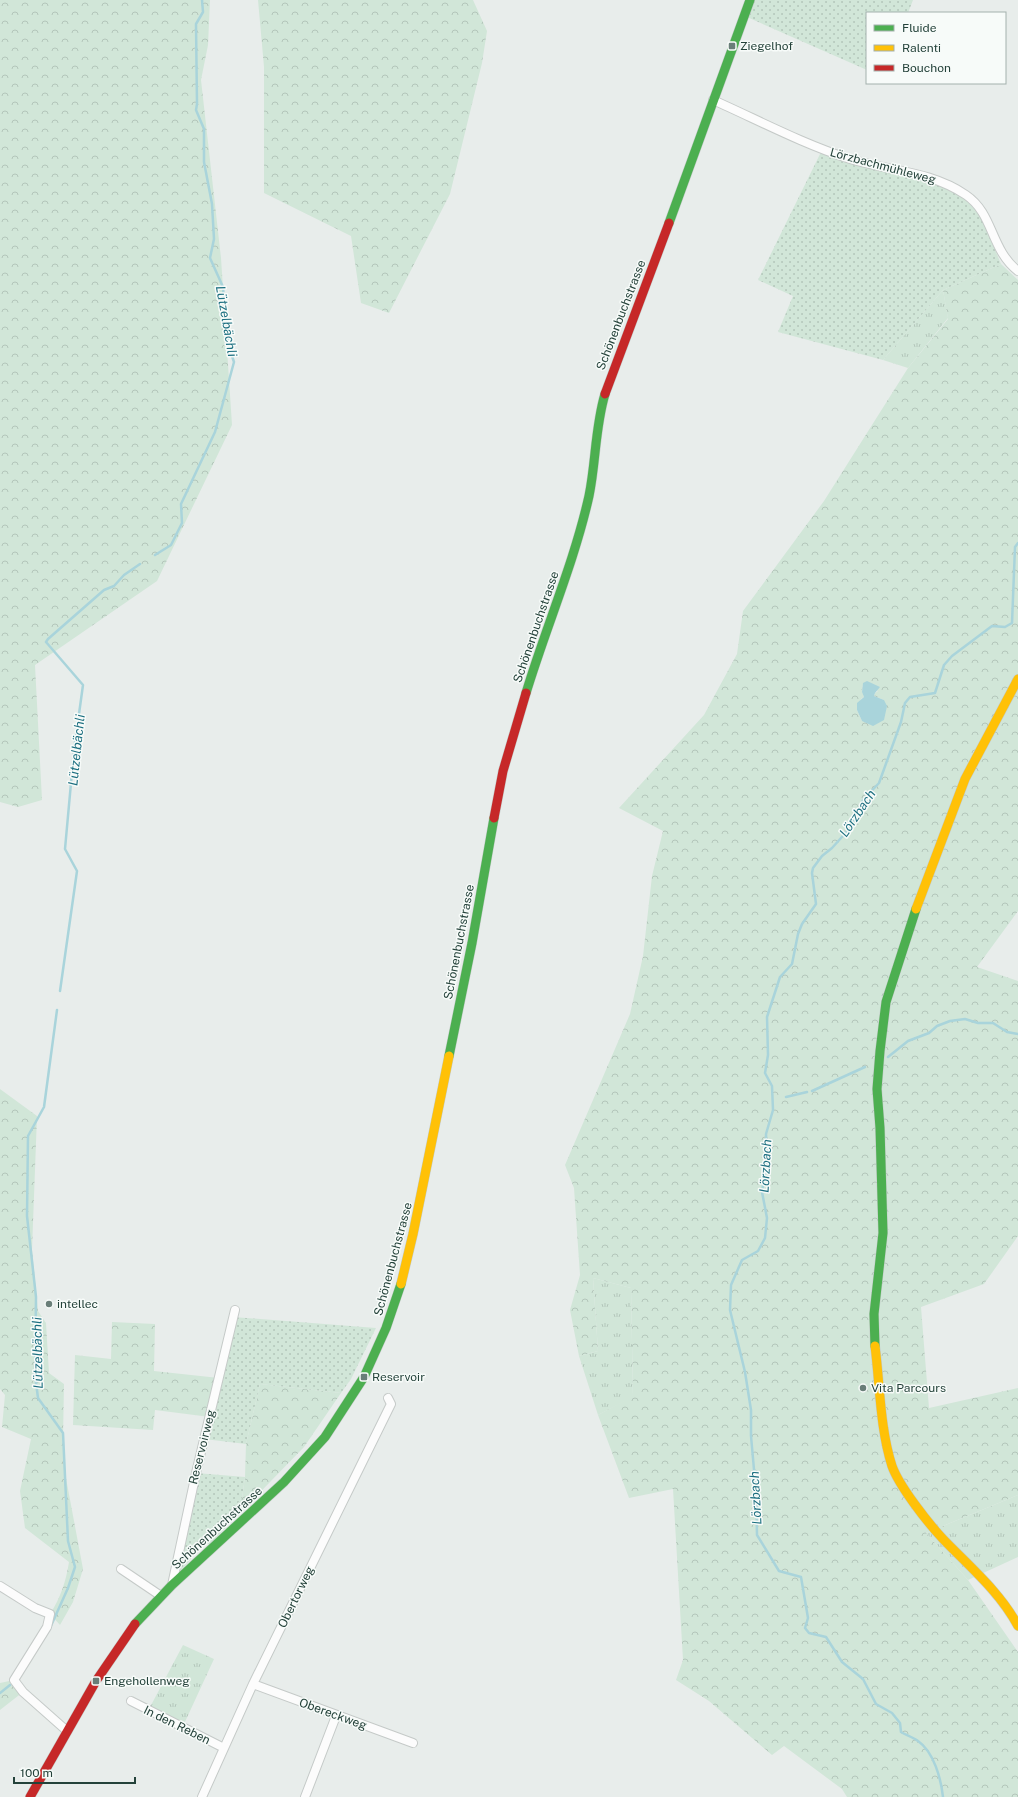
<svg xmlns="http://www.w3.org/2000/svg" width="1018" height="1797" viewBox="0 0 1018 1797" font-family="'Public Sans',sans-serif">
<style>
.grass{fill:url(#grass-tufts)}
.forest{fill:url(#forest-crowns);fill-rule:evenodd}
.park{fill:url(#park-dots)}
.water{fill:#a9d4db}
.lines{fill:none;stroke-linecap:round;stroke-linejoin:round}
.stream{stroke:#a9d4db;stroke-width:2.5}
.street-casing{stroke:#c5cac8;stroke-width:10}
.fast-casing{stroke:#c3cbc8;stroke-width:10}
.slow-casing{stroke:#c3cbc8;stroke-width:10}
.jam-casing{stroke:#c3cbc8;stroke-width:10}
.street{stroke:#fcfcfc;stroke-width:8}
.fast{stroke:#4caf50;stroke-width:9}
.slow{stroke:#ffc107;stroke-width:9}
.jam{stroke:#c62828;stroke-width:9}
.poi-dot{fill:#697e78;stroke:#f7fbf9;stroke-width:1.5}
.labels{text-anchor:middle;stroke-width:3;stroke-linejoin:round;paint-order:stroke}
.poi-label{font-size:12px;fill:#24423a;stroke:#f7fbf9;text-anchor:start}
.street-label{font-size:12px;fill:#24423a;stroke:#f7fbf9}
.water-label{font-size:13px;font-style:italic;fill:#1c6f80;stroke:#f7fbf9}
</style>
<defs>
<pattern id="grass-tufts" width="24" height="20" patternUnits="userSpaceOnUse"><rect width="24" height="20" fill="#d1e6d8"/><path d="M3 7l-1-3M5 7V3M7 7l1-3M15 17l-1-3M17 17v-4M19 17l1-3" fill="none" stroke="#b3c6ba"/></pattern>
<pattern id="forest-crowns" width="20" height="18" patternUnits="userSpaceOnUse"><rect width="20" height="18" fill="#d1e6d8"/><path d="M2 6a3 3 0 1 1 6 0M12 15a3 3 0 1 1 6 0" fill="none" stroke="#b3c6ba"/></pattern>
<pattern id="park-dots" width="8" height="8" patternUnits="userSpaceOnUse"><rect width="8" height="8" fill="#d1e6d8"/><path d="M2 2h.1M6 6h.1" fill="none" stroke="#b3c6ba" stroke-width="1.8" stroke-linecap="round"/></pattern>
</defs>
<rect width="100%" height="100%" fill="#e8edeb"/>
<path class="grass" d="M943 290 948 318 908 368 883 360Z
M593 1278 631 1288 633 1397 598 1415 579 1356 598 1351Z
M1018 1495V1557L968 1580 926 1533Z
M183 1645 214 1659 184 1724 149 1709Z"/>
<path class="forest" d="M0 0H210L208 45 201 80 221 258 232 425 157 581 35 665 42 800 18 807 0 802Z
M258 0H473L487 31 482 63 450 194 389 313 361 303 351 236 264 193V67Z
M1001 264 1018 280V911L977 967 1018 981V1236L984 1284 921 1307 929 1408 1018 1388V1495L926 1533 968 1580 1018 1652V1797H847L842 1789 784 1746 772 1755 709 1701 676 1680 683 1660 673 1489 629 1498 598 1415 633 1396 631 1288 593 1278 598 1351 579 1356 570 1310 580 1275 574 1188 565 1165 630 1014 643 956 652 876 663 831 619 808 704 715 737 654 743 611 824 501 908 368 948 319 943 290ZM863 684 878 691 875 693 874 696 884 700 862 721 857 710 861 699 864 697 862 691Z
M0 1089 37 1116 32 1250 38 1311 46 1323 49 1373 64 1384 63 1439 65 1473 83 1569 73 1602 60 1625 50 1614C61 1597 66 1581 69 1562L25 1528 20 1491 31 1439 2 1427 5 1395 0 1389Z
M112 1322 155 1324 154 1371 219 1378 210 1417 155 1410 153 1430 73 1425 75 1355 111 1359Z
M260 1384 341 1393 304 1447 209 1545 206 1541 242 1498 245 1477 246 1444Z
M14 1680 23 1692 0 1710V1683Z"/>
<path class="park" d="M754 0H913L908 13H867V70L747 17Z
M822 150 935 181 976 204 1001 264 943 290 883 360 778 332 793 296 758 280Z
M233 1317 376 1328 351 1379 341 1393 260 1384 246 1444 204 1439Z
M196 1473 245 1477 242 1498 206 1541 203 1539 190 1560 178 1573Z"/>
<path class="water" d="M867 681 880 687 875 693 874 696 884 700 887 706 884 720 873 726 862 721 857 710V703L864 697 862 692 863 683Z"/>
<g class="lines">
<path class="stream" d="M155 555 171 545 182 523 181 504 215 432 234 362 228 344 223 287 210 258 214 239 212 204 204 162V129L196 110 197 104 196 24 203 12 202 0
M60 991 77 871 65 849 74 750 83 685 46 642 48 639 104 590 114 586 124 575 140 564
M888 1057 908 1041 929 1033 937 1026 950 1021 965 1019 978 1023H993L1007 1032 1018 1034
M812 1091 865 1067
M786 1097 807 1092
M50 1628 68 1588 75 1567 68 1541 63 1433 38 1398 35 1375 36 1297 27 1216 28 1136 44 1107 57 1010
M0 1693 10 1685
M943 1797C941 1779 934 1752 918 1741 913 1737 906 1735 901 1732L900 1723 892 1713 876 1704 863 1679 842 1662 826 1637 809 1633 805 1628 808 1618 801 1577 779 1571 757 1535 756 1492 751 1436V1410L745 1372 730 1310 731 1285 742 1260 758 1251 765 1238 767 1218 762 1192 767 1161 766 1134 773 1110 772 1086 765 1073 768 1055 767 1017 780 977 792 964 798 934 802 924 816 904 812 873 813 868 822 856 832 848 850 828 863 800 879 783 901 722 905 703 910 697 935 693 944 665 952 656 992 626 1005 627 1012 623 1015 547 1018 543"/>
<defs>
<path id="street" d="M713 100C758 120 803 144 850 159 889 171 931 171 966 195 994 214 990 249 1018 271
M121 1569 161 1596
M172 1585 196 1473 235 1310
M0 1586 35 1608 50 1614 47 1627 14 1680 23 1692 67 1731
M253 1684 413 1743
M131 1701 224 1748
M202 1797 253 1684 391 1404 388 1398
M305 1797 336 1716"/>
<path id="fast" d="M669 223 750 0
M526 693C546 627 574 563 589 496 596 462 595 427 605 394
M449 1056 472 943 494 818
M875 1346 874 1314 883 1233 880 1128 877 1089 880 1051 886 1002 916 909
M135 1624 172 1585 284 1482 325 1437 364 1377 386 1328 401 1284"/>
<path id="slow" d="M916 909 965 779 1018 679
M401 1284 413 1234 449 1056
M875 1346C880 1385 880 1429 892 1466 899 1486 928 1523 943 1539 969 1566 1000 1592 1018 1626"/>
<path id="jam" d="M605 394 669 223
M494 818 503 771 526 693
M30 1797 96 1681 135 1624"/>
</defs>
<use href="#street" class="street-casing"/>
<use href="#fast" class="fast-casing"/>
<use href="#slow" class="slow-casing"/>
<use href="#jam" class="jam-casing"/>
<use href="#street" class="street"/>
<use href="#fast" class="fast"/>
<use href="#slow" class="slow"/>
<use href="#jam" class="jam"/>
</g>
<g class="poi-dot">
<rect x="728" y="42" width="8" height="8" rx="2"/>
<circle cx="49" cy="1304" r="4"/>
<rect x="360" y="1373" width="8" height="8" rx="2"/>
<circle cx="863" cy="1388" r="4"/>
<rect x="92" y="1677" width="8" height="8" rx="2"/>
</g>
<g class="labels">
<g class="poi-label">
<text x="740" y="50">Ziegelhof</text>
<text x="57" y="1308">intellec</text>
<text x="372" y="1381">Reservoir</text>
<text x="871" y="1392">Vita Parcours</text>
<text x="104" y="1685">Engehollenweg</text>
</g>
<g class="street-label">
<text transform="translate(883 166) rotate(15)" y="4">Lörzbachmühleweg</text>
<text transform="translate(621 315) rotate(-69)" y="4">Schönenbuchstrasse</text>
<text transform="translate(536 627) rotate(-71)" y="4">Schönenbuchstrasse</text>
<text transform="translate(459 942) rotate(-79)" y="4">Schönenbuchstrasse</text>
<text transform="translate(393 1259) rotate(-75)" y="4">Schönenbuchstrasse</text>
<text transform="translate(202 1447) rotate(-76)" y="4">Reservoirweg</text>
<text transform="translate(217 1528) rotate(-42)" y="4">Schönenbuchstrasse</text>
<text transform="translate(296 1597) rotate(-64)" y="4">Obertorweg</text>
<text transform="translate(333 1714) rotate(20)" y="4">Obereckweg</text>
<text transform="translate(177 1725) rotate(26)" y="4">In den Reben</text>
</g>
<g class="water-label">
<text transform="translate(227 321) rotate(80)" y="5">Lützelbächli</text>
<text transform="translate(76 750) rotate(-84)" y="5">Lützelbächli</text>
<text transform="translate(857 813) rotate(-56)" y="5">Lörzbach</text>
<text transform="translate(765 1166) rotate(-87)" y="5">Lörzbach</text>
<text transform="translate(37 1353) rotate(-91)" y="5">Lützelbächli</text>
<text transform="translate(755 1498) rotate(-93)" y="5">Lörzbach</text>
</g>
</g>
<rect x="866" y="12" width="140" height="72" fill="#f7fbf9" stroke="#a3b1ad"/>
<rect x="874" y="25" width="20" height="6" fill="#4caf50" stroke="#a3b1ad"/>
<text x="902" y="32" font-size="12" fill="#24423a">Fluide</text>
<rect x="874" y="45" width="20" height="6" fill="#ffc107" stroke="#a3b1ad"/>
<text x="902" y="52" font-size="12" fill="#24423a">Ralenti</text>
<rect x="874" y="65" width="20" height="6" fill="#c62828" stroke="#a3b1ad"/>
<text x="902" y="72" font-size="12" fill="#24423a">Bouchon</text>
<path d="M14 1777v6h121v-6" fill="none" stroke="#24423a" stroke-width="2"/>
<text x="20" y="1777" font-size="12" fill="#24423a" stroke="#f7fbf9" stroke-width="3" paint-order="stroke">100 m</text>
</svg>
